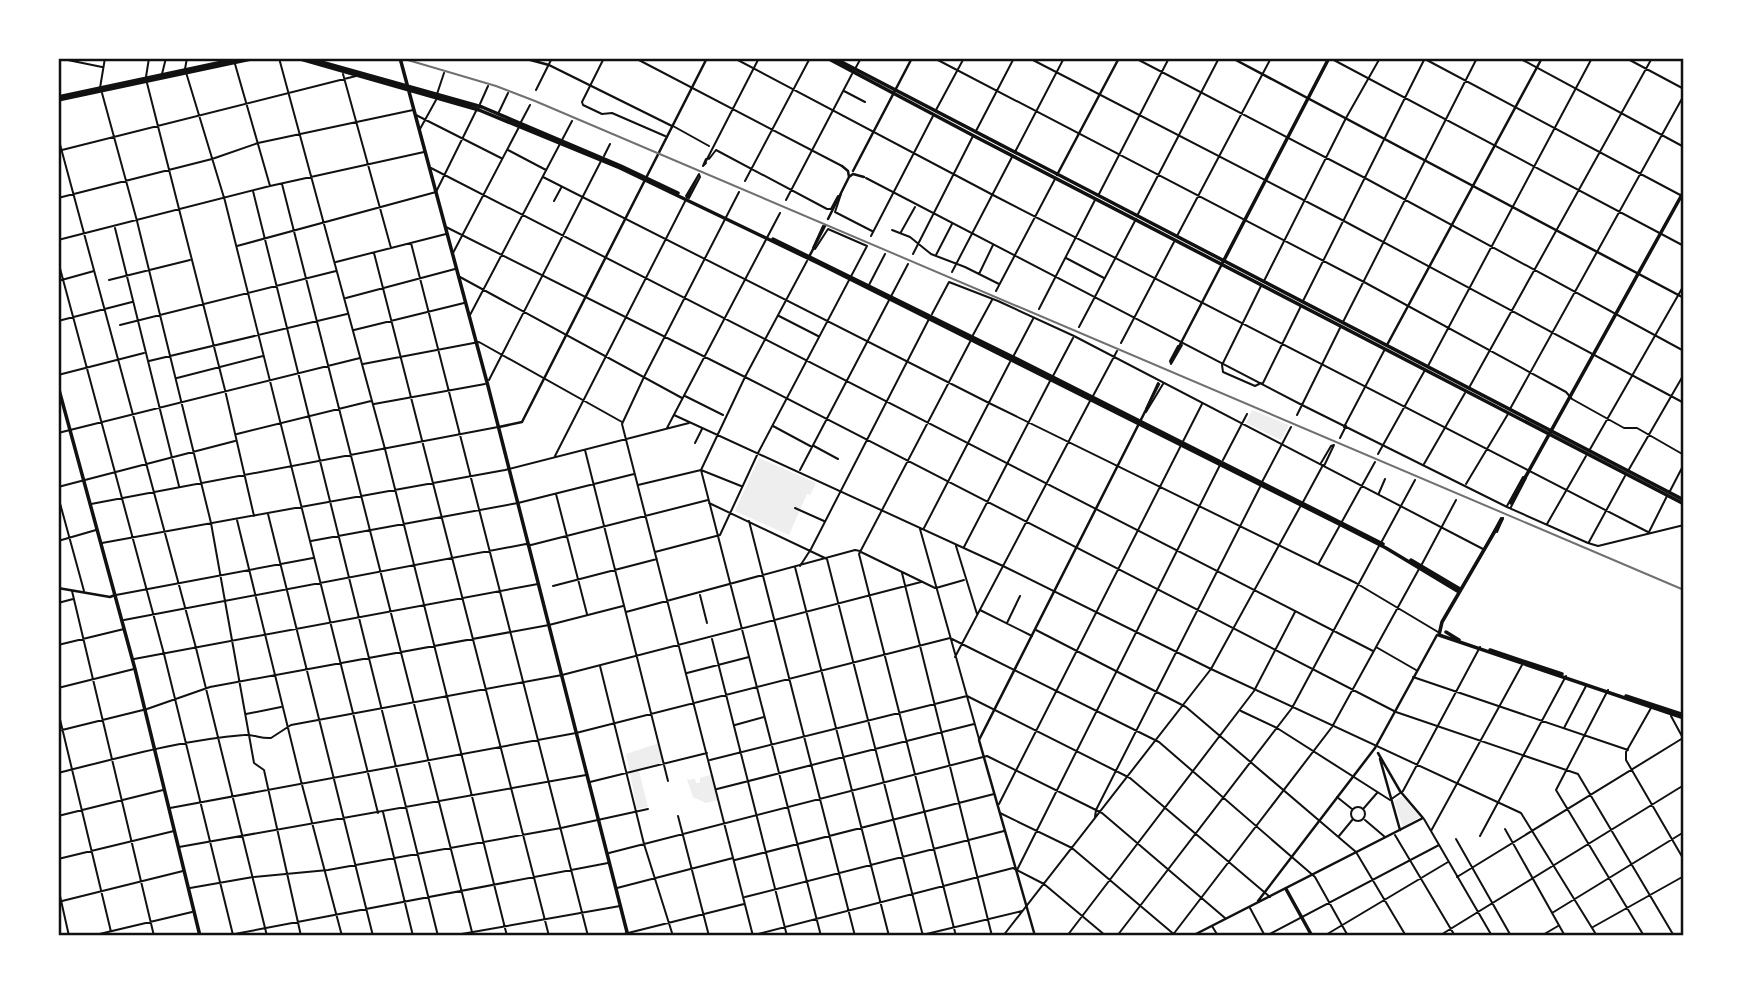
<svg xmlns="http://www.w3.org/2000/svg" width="1742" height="994" viewBox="0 0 1742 994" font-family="'Crimson Pro',serif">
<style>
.green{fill:#eee}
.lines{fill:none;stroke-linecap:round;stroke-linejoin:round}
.minor{stroke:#111;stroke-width:2}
.tertiary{stroke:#111;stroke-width:2.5}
.secondary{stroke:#111;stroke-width:3.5}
.primary{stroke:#111;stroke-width:3.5}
.rail{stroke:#707070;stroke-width:2}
.neatline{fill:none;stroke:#111;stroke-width:2.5}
</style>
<rect width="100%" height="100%" fill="#fff"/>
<path class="green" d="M1252 410 1289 425 1281 440 1246 423Z
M759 458 816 483 810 495 807 494 789 535 735 511Z
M659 743 664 763 637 771H639L648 807 637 809 626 754Z
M713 774 719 800 706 803 693 797 687 780 695 779 696 783H700V778Z
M1402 796 1420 817 1403 827 1394 801Z"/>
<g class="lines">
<path class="minor" d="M58 58 102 67
M187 58 185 69 225 201 378 813
M279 58 385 449 507 936
M604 58 582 102 583 105 602 114 612 113 665 136
M635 58 842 166
M734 58 993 195 1648 532
M934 58 1364 282 1566 392 1572 399 1624 428H1637L1684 455
M1029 58 1344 221 1684 403
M1135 58 1365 178 1684 351
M1330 58 1684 246
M1423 58 1684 197
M1519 58 1684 147
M1626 58 1684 89
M235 64 270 186
M855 69 861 58
M162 74 166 58
M343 74 391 248
M146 77 149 58
M147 83 225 390 254 516
M100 88 105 58
M536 90 552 58
M844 91 865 102
M102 93 137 221 211 523 254 763 264 770 301 936
M437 94 444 73
M480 104 488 86
M936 110 964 58
M498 114 508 93
M416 115 501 158
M521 122 530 105
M673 126 709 146
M420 129 436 100
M976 131 1014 58
M58 137 196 648 267 936
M508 150 546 170
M716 150 827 209H831L838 196
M58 151 356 76
M1015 152 1064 58
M604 156 610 144
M706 159 703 166 706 163
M709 159 716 150
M704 165 759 58
M431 168 1373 651
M543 177 989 403 1356 583 1438 632
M866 178 1302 405 1507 507 1588 543 1598 546 1684 525
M745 181 810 58
M282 184 473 936
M253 191 438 936
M739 192 644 377 622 424 753 936
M841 194 835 212 872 231
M1099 194 1169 58
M686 196 699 174 700 177 689 198
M58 198 212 159 258 143 413 110
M786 200 852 74
M554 201 561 188
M1138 214 1219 58
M446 227 747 378 1396 712 1578 774 1674 936
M115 228 179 486
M892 230 910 237 931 254 965 267 999 284
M901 232 915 207
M871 236 933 116
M1177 236 1271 58
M58 240 270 186 424 152
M411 243 588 936
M237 246 436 192 477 109
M813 248 823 226
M374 253 549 936
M453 253 519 127
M913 254 973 136
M936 255 952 224
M1066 258 1104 278
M58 261 164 654 233 935
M807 261 745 377 701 470 821 936
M336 262 446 234
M952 272 1012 157
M979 274 993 245
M460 277 682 398
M109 280 190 260
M58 281 94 271
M1264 281 1346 118 1380 58
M869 285 885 254
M996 291 1055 179
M346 298 455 269
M1303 301 1425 58
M1039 309 1095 200
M932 314 949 282 998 301 1074 336 1483 549
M470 315 572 121
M779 316 818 336
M58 321 132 302
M1343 322 1477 58
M120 325 336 271
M1079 327 1136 219
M354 330 464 303
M973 335 992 300
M1121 343 1174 242
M1178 346 1170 361 1171 364 1182 345
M1013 357 1033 319
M149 361 347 314
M1223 363 1261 286
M363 364 479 342 622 422
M1222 365 1223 372 1255 386 1261 383
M1428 366 1592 58
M58 375 144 353
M1053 376 1073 338
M177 378 263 356
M489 380 601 161
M1263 383 1301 306
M1470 386 1652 58
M685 396 723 415
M1093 396 1117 351
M374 404 485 384
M1146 409 1158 383
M1510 409 1684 95
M1146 412 1163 384
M674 415 1003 566 1211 669 1521 813 1597 936
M1297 415 1340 328
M773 426 812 447
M1344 427 1385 349
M667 428 780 213
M58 433 360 358
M237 434 371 401
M1340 438 1346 426
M695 443 702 429
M814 446 838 459
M585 450 668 781
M1589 451 1684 285
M1378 454 1425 370
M555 456 698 176
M1223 460 1247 414
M1321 463 1331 446 1334 445 1324 466
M1424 464 1465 393
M800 470 908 264
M1628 471 1684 374
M1262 482 1291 427
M1466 484 1508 414
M638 485 701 470 741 486
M58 487 235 441
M1670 491 1684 464
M1379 493 1385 479
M556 494 587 614
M58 496 84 591
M1303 502 1323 465
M709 503 827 559 923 936
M91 504 498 427
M1507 506 1523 477
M1511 507 1526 478
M795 508 824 521
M268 514 373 936
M237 520 301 781 342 936
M749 521 855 936
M1547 524 1586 456
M924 528 1010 362
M920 529 979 739
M1497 532 1503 518
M1649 532 1667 496
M58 541 96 530
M311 541 518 503 634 474
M1382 541 1415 480
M1589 542 1625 476
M102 543 505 470 689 423
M956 546 977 614
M1486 546 1501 518
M964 547 1050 381
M655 552 720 535 758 453 867 246 828 229 815 249
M861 552 935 588
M1319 563 1375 462
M1422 564 1456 500
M800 566 811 549 929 319
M795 567 889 936
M902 573 992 936
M553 586 657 559
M936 588 964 580
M72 591 154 936
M116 595 313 558
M700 595 707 623
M58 603 73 599
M980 610 1032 636
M626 612 855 550 860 551
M124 620 526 544 531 545 708 500
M1007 623 1020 596
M1036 630 1186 707 1356 852 1406 936
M712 639 787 936
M58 645 124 629
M1376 647 1416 670
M955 657 1090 401
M134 659 538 584
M600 666 644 844 673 936
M687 673 749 657
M1413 677 1628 750
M58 688 134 669
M1608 690 1556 790 1644 936
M1651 708 1626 752V760L1684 860
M58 711 112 936
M1241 711 1277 728 1390 800 1403 791 1480 647
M246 714 281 707
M1671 716 1684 740
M735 725 764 717
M1564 728 1586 686
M58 731 147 709 210 687 549 625 623 606
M710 760 967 696 1130 778 1270 897
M58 773C119 758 181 740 244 735 253 734 261 739 271 738L291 725 562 675 921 582
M590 782 707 753
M717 789 974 724
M1337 797 1352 809
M999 804 1202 404
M1351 814a7 7 0 1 1 14 0a7 7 0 1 1-14 0Z
M170 808 576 733 950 638 1159 742 1315 877 1348 936
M1364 808 1377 793
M383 812 413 936
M1000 813 1072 848 1176 936
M58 816 163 790
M678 816 709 936
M1095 817 1096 810 1260 487
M1424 819 1492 936
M1365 820 1385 837
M1505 829 1565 936
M1431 831 1522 665
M1395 835 1455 936
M1339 836 1353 819
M1480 836 1566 676
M1456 839 1511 936
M179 847 586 775
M609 853 987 756 1102 813 1225 918
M58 859 174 831
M735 860 994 794
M1017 870 1220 465
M1457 877 1683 738
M58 887 69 936
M190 888 253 877 328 870 561 828 648 809
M617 888 733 858
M745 897 1004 831
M58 902 183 871
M1250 908 1265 936
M1552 913 1684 832
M1212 926 1218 936
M1593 927 1684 876
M754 935 1013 868 1044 884 1106 936
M91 936 192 912
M224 936 608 863
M450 936 620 906
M616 936 744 904
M918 936 1022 911
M956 936 859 554 971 340
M1003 936 1211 669 1300 507
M1067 936 1254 691 1295 612
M1117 936 1292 708 1379 546
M1172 936 1332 727 1419 569
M1266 936 1439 845
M1324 936 1448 862
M1439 936 1684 785
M1541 936 1558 926
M1681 936 1684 934"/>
<path class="tertiary" d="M523 58 549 65 672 126
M1232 58 1684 298
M853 171 912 58
M1057 175 1119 58
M849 177 853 174 864 177
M828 219 849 177 848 171 842 166
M809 257 825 226
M1387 345 1542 58
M1171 362 1222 264
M499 427 522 422 707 58
M58 588 110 597 115 595
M1380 759 1400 830
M1258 901 1375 748 1437 635
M1035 936 979 740 1159 384
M1192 936 1423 818 1400 791 1378 753"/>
<path class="secondary" d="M297 58 479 110 620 168 818 263 1341 525 1386 548 1459 592
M307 58 482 107 621 166 678 193
M400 58 488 386 628 936
M58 97 241 58
M58 100 256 58
M773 239 1013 357 1383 544
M1223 262 1329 58
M1511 503 1684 191
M1502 519 1442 622 1439 635 1684 718
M1411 560 1460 589
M1446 632 1459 640
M1490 650 1562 674
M1626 696 1684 715
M1286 889 1312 936"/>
<path class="primary" d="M827 58 974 136 1684 504
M834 58 1684 500
M58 386 135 669 200 936"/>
<path class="rail" d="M401 58 496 86 535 101 1684 590"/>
</g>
<rect width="1742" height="994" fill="none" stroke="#ffffff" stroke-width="119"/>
<rect x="60" y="60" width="1622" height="874" class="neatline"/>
</svg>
